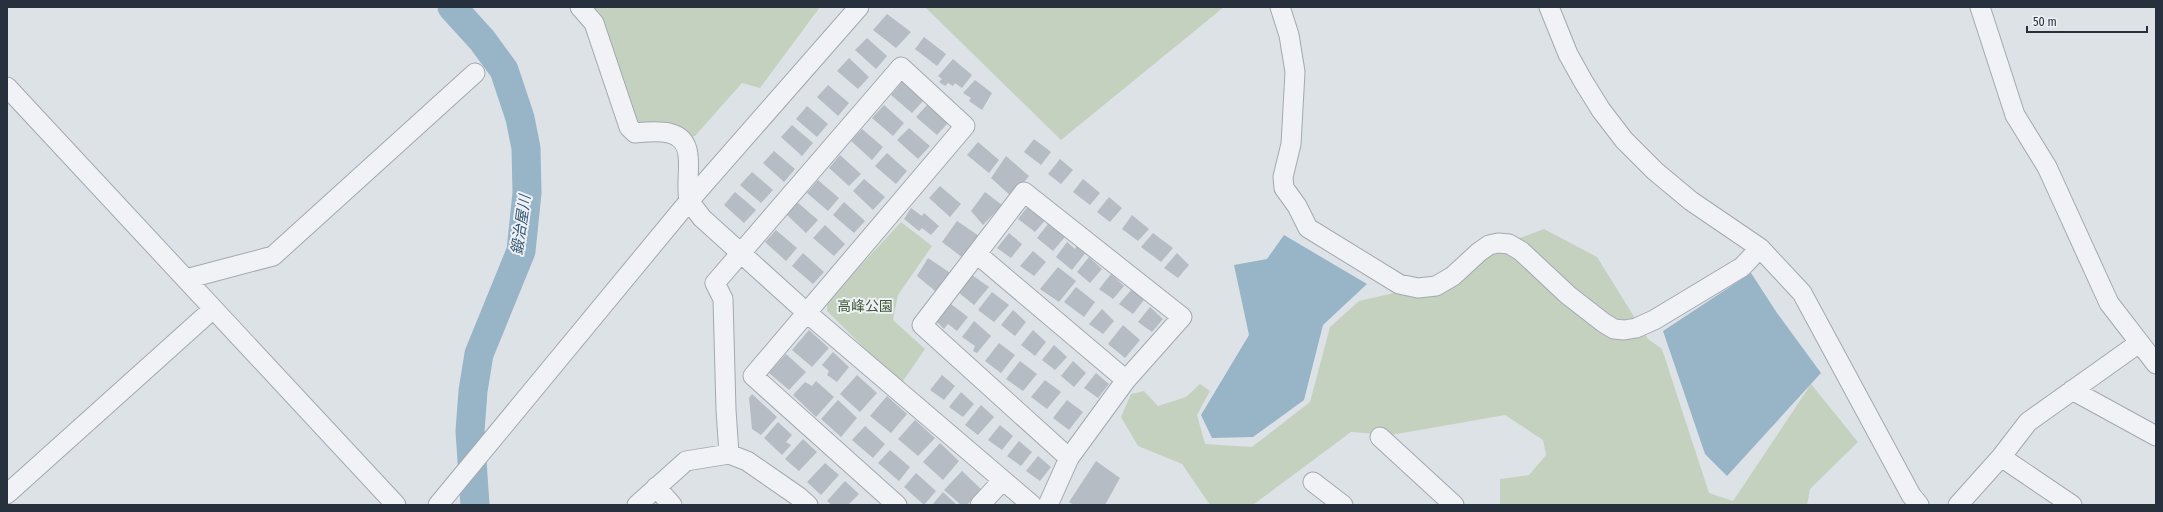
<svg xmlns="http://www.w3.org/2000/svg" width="2163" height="512" viewBox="0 0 2163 512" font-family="'Fira Sans Condensed','Noto Sans JP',sans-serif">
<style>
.green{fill:#c5d1bf}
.water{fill:#98b4c7}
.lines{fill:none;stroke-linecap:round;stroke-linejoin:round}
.river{stroke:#98b4c7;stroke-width:29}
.building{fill:#b5bcc4}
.minor-casing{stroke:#a3a9b1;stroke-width:21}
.minor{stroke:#f0f2f5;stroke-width:19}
.labels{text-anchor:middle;stroke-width:4;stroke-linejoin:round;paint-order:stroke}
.park-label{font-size:14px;fill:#3f5934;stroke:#edf1f5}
.water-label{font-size:15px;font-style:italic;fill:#325471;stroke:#edf1f5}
</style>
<rect width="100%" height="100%" fill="#dde2e7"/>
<path class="green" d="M593 7H820L760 88 742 83 695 136H688L637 125 600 13Z
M925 7H1224L1061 140Z
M901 222 932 246 898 295 893 320 925 349 901 384 827 311V302Z
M1544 229 1597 257 1648 339 1662 349 1709 493 1733 501 1811 384 1858 442 1810 489 1807 505H1500V479L1529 475 1546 455 1543 440 1505 415 1391 435 1351 432 1253 505H1210L1182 464 1138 446 1121 417 1131 394 1144 391 1158 406 1186 397 1200 384 1210 391 1197 415 1205 444 1252 447 1310 402 1330 327 1359 301 1403 291 1439 289 1491 249Z"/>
<path class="water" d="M1284 235 1367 284 1323 325 1304 400 1253 437 1212 438 1201 415 1249 335 1234 265 1267 259Z
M1751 273 1777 313 1821 373 1727 476 1705 454 1663 331Z"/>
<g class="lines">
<path class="river" d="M452 7 482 40 504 70 520 118 526 148 527 193 521 251 479 354 473 391 470 431 475 505"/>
</g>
<path class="building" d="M887 14 911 32 896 48 873 30Z
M924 37 946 54 937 66 915 49Z
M867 38 887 56 876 69 855 50Z
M849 58 869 77 858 89 837 71Z
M953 59 972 75 962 88 955 83 953 86 948 83 945 86 939 82 942 79 938 76Z
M975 80 992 93 982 110 969 101 971 98 963 93Z
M902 82 923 101 912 113 891 95Z
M828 85 849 103 838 116 817 97Z
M928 104 948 123 937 135 916 117Z
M884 105 904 123 893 136 872 118Z
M807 106 828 124 817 137 796 119Z
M792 125 813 143 802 156 781 137Z
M909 128 930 146 918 159 897 140Z
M862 129 883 147 872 160 851 141Z
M1034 139 1051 152 1041 165 1024 152Z
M978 142 999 160 989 173 967 155Z
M774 151 795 169 784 182 763 163Z
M887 153 907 171 896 184 875 166Z
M840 155 861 174 849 186 829 168Z
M1006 156 1029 176 1012 197 991 178Z
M1060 159 1073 170 1061 184 1048 174Z
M752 172 773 190 761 203 740 185Z
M864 179 885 197 873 210 853 191Z
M1083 179 1100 193 1090 205 1073 192Z
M818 180 839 198 828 211 807 193Z
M940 186 961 204 950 217 929 198Z
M735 192 756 210 744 223 724 205Z
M985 192 1002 205 983 225 971 211Z
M1109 197 1122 208 1110 222 1097 212Z
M797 202 818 220 806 233 786 214Z
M844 202 865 221 854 233 833 215Z
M1029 205 1047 218 1035 232 1018 219Z
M911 208 922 216 924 213 939 226 931 235 922 228 919 231 904 219Z
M1132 215 1149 229 1138 241 1122 229Z
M957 221 979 236 963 258 942 242Z
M1048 224 1065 237 1053 251 1037 238Z
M825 225 845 244 834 256 813 238Z
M776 230 797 248 786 261 765 242Z
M1009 233 1022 244 1011 258 997 248Z
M1153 233 1173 248 1161 262 1141 247Z
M1067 242 1075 249 1078 244 1087 251 1072 270 1056 257Z
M1033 251 1046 262 1034 276 1020 266Z
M803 253 824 272 813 284 792 266Z
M1177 253 1189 265 1178 278 1164 268Z
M1089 257 1102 269 1090 283 1077 272Z
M928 258 955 276 940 295 917 276Z
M1058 267 1076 281 1059 302 1040 289Z
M1111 274 1124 286 1113 299 1099 289Z
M972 275 989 287 974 305 958 292Z
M1076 287 1095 302 1084 317 1064 302Z
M1132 289 1144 300 1133 314 1119 304Z
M992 292 1009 305 994 322 978 310Z
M947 301 968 317 957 331 948 324 944 329 933 318Z
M1150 307 1163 319 1152 332 1138 322Z
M1102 309 1114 321 1103 334 1089 324Z
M1013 310 1026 322 1015 336 1001 325Z
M974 321 991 336 977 353 973 351 975 346 962 337Z
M1123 325 1140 340 1125 358 1108 344Z
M809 330 829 348 812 367 792 350Z
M1033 330 1046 342 1035 356 1021 345Z
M999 343 1015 355 1001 373 985 361Z
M1054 345 1067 357 1055 370 1042 360Z
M833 352 849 367 837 382 827 375 829 371 822 365Z
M786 354 806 372 789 390 769 373Z
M1020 361 1037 374 1023 391 1006 379Z
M1073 361 1086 373 1074 387 1061 376Z
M1096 373 1109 384 1098 398 1084 388Z
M857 375 877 393 860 412 840 394Z
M942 375 955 386 944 400 930 390Z
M1045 380 1061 392 1047 409 1031 397Z
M816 381 834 397 816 417 793 395 805 382 812 386Z
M961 392 974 404 963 417 949 407Z
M752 394 777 417 761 435 752 429 749 398Z
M887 396 907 414 891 433 870 416Z
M838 400 857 418 841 437 821 419Z
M1067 400 1083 412 1069 430 1053 418Z
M981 405 994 417 978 435 965 425Z
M915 420 935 438 918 456 898 439Z
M778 422 792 435 786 442 791 445 782 455 764 438Z
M1000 425 1013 436 1002 450 988 440Z
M865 426 885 444 873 458 852 440Z
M803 439 817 452 799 471 785 459Z
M1019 441 1032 452 1021 466 1007 456Z
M940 443 959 461 943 480 923 462Z
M890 450 910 467 899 481 878 463Z
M1038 456 1051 467 1040 481 1026 471Z
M1096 461 1120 478 1105 505H1074L1069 502Z
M825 463 839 475 821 495 807 482Z
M962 471 981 489 967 505H961L944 490Z
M916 473 936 491 924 505 904 487Z
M845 481 859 494 848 505H832L827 501Z
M943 492 957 505H932Z"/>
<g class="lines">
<defs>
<path id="minor" d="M580 7 594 23 629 127 635 133C655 131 685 127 688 155 690 169 686 184 689 201
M1280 7 1289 35 1295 72 1291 144 1283 177 1284 188 1297 206 1308 228 1399 284 1418 288 1436 286 1453 276 1479 252 1489 245 1498 243 1509 244 1521 251 1568 295 1604 323 1614 329 1624 330 1636 328 1654 320 1742 267 1760 248
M1549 7 1568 54 1583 81 1601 110 1624 140 1655 171 1691 201 1760 248 1802 293 1911 495 1919 505
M1980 7 2015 115 2047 167 2109 303 2156 364
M7 87 396 505
M689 201 859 7
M977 254 1126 380
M186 279 273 256 475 73
M2072 390 2156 436
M1380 437 1454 505
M729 454 726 410 723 299 715 283 901 67 965 126 753 376 897 505
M2001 457 2072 505
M1313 482 1343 505
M656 487 672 505
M7 494 213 309
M438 505 689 201 702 218 806 312 1032 505
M637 505 686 461 729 454 747 461 799 497 808 505
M980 505 1002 481
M1048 505 1069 458 1126 380 1182 317 1024 192 922 325 1069 458
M1958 505 2001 457 2028 422 2139 343"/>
</defs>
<use href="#minor" class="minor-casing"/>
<use href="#minor" class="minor"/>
</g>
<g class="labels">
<g class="park-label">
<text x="865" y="311">高峰公園</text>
</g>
<g class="water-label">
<text transform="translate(521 225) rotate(-82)" y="5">鍛治屋川</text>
</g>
</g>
<rect width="2163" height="512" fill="none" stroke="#27313d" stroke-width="16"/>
<path d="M2027 26v6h120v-6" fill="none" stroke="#27313d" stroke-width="2"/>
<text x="2033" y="26" font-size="12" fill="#27313d" stroke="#edf1f5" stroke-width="3" paint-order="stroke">50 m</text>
</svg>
